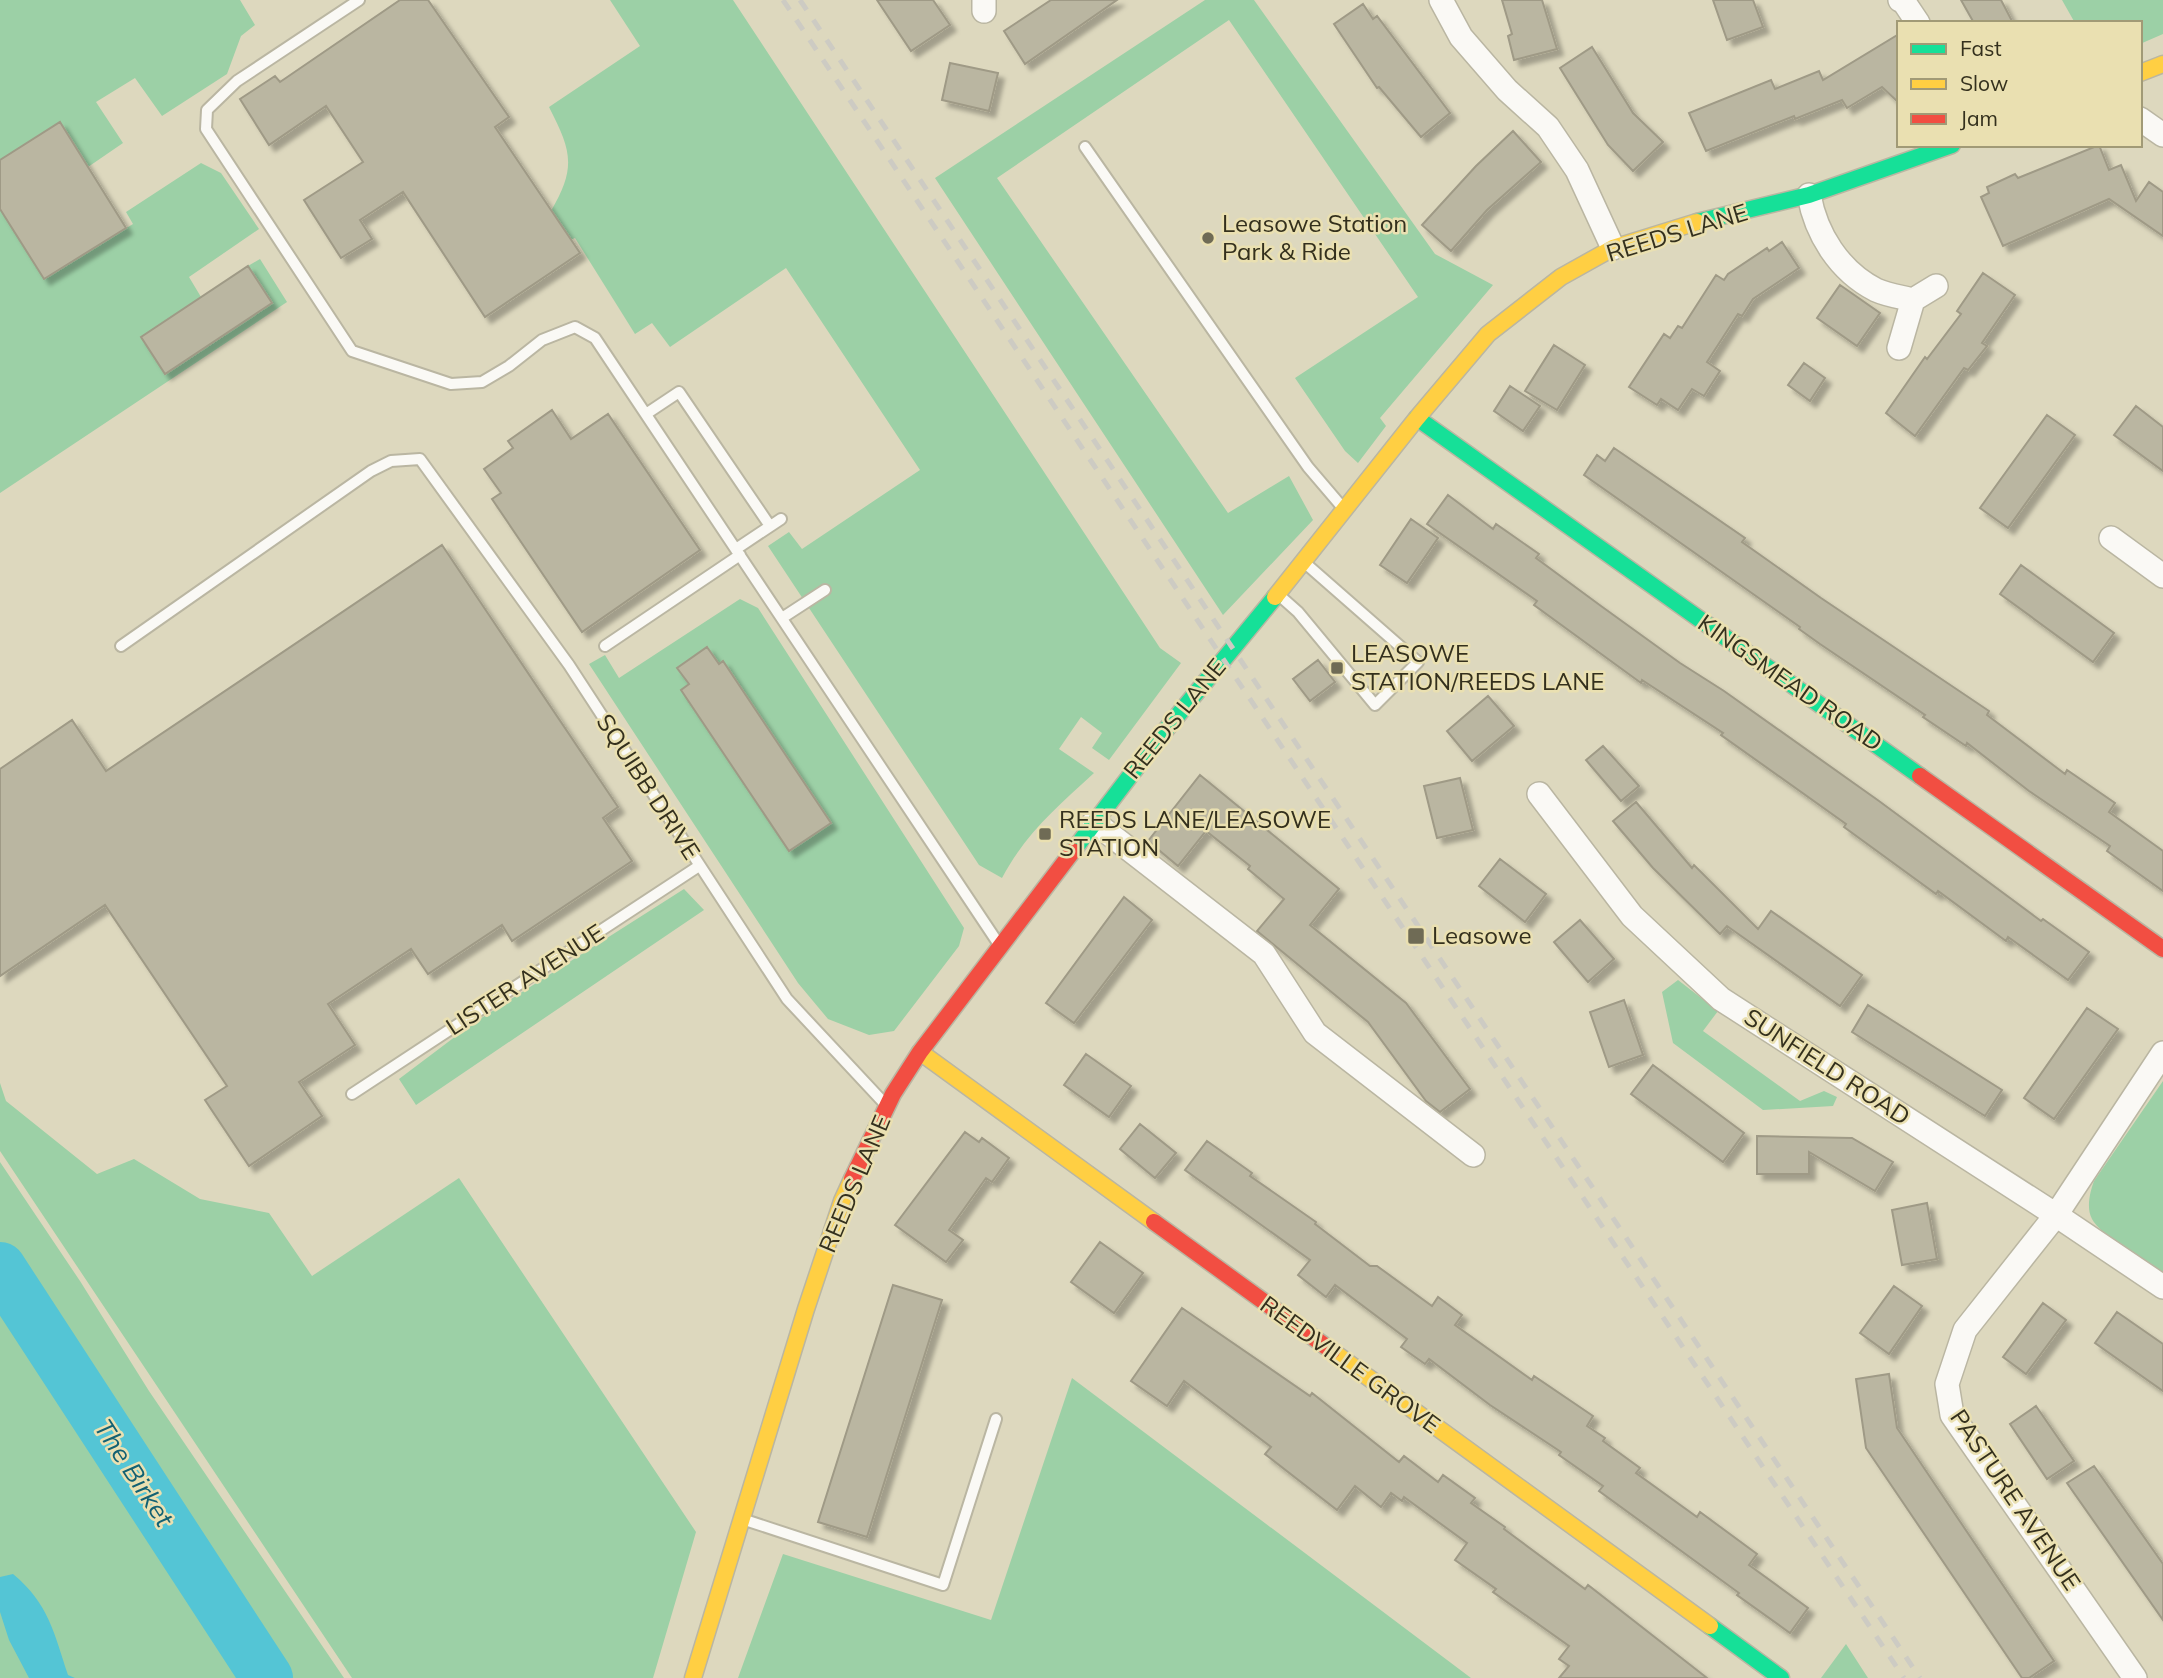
<svg xmlns="http://www.w3.org/2000/svg" width="2163" height="1678" viewBox="0 0 2163 1678" font-family="Mulish,sans-serif">
<style>
.green{fill:#9cd0a6;fill-rule:evenodd}
.water{fill:#54c5d5}
.lines{fill:none;stroke-linecap:round;stroke-linejoin:round}
.river{stroke:#54c5d5;stroke-width:52}
.building{fill:#bab6a1;stroke:#9f9a86;stroke-width:2;filter:url(#shadow)}
.lane-casing{stroke:#bab6a2;stroke-width:14}
.street-casing{stroke:#bab6a2;stroke-width:26}
.fast-casing{stroke:#bab6a2;stroke-width:19}
.slow-casing{stroke:#bab6a2;stroke-width:19}
.jam-casing{stroke:#bab6a2;stroke-width:19}
.lane{stroke:#faf9f5;stroke-width:10}
.street{stroke:#faf9f5;stroke-width:23}
.fast{stroke:#16e098;stroke-width:16}
.slow{stroke:#ffcf43;stroke-width:16}
.jam{stroke:#f24e42;stroke-width:16}
.rail{stroke:#cdcbc3;stroke-width:5;stroke-dasharray:12 12;stroke-linecap:butt}
.poi-dot{fill:#6f6b55;stroke:#eae0b1;stroke-width:2.5}
.labels{text-anchor:middle;stroke-width:5;stroke-linejoin:round;paint-order:stroke}
.poi-label{font-size:24px;fill:#34301d;stroke:#eae0b1;text-anchor:start}
.street-label{font-size:24px;fill:#34301d;stroke:#eae0b1}
.water-label{font-size:26px;font-style:italic;fill:#126173;stroke:#eae0b1}
</style>
<defs>
<filter id="shadow"><feDropShadow dx="6" dy="6" stdDeviation="2" flood-color="#0004"/></filter>
</defs>
<rect width="100%" height="100%" fill="#ddd8be"/>
<path class="green" d="M0 0H240L255 25 241 36 227 74 162 116 135 78 96 102 123 143 88 167 60 123 0 160Z
M610 0H733L1160 648 1181 663 1109 760 1092 748 1102 733 1081 717 1059 749 1094 773C1057 807 1026 833 1002 878L979 865 768 546 789 532 802 549 920 470 786 268 670 347 652 323 635 334 575 238 570 240 551 211C577 167 571 150 549 107L640 46Z
M1205 0H1254L1435 254 1493 285 1380 418 1386 426 1358 463 1345 451 1295 378 1418 297 1229 20 997 178 1228 513 1289 476 1313 520 1223 615 935 178Z
M2062 0H2163V34L2140 44V23H2075Z
M201 163 221 173 259 229 189 277 201 297 272 303 248 266 260 259 287 302 0 493V209L44 279 133 224 126 212Z
M740 599 758 608 964 928 959 946 894 1031 869 1035 828 1019 798 983 589 664 605 655 619 678ZM708 647 715 659 685 679 678 667ZM723 662 789 851 681 690Z
M684 889 704 910 416 1105 399 1079 472 1024Z
M1678 980 1718 1011 1703 1031 1800 1101 1824 1091 1837 1097 1833 1106 1763 1110 1673 1043 1662 992Z
M2163 1081V1273C2147 1262 2100 1235 2092 1219 2086 1208 2090 1192 2094 1181Z
M0 1083 6 1101 97 1174 134 1159 200 1199 269 1213 312 1276 459 1178 696 1532 653 1678H352L0 1151Z
M0 1162 80 1281 149 1391 344 1678H0Z
M1072 1378 1471 1678H738L783 1554 991 1620Z
M1846 1644 1868 1678H1821Z"/>
<path class="water" d="M13 1574C49 1604 54 1633 68 1675L75 1678H29L9 1640 0 1612V1577Z"/>
<g class="lines">
<path class="river" d="M0 1268 267 1678"/>
</g>
<path class="building" d="M400 0H428L509 117 495 127 580 253 485 317 403 192 360 220 372 239 341 258 304 200 363 162 326 106 269 145 240 99 275 76 280 82Z
M877 0H933L950 25 911 51Z
M1051 0H1117L1025 64 1004 31Z
M1502 0H1542L1557 49 1514 60 1508 36 1512 34Z
M1713 0H1753L1763 27 1727 40Z
M1961 0H2001L2013 23H1974Z
M1363 4 1373 19 1377 16 1450 113 1421 137 1379 87 1377 88 1334 24Z
M1899 34V103L1882 87 1847 108 1842 100 1795 119 1794 116 1706 151 1689 113 1771 80 1775 89 1819 71 1823 80Z
M1592 47 1633 113 1663 142 1633 171 1608 145 1560 68Z
M950 63 998 73 989 111 942 100Z
M60 122 126 228 44 279 0 209V160Z
M1513 131 1541 162 1487 210 1451 251 1422 225 1476 166Z
M2099 145 2109 170 2121 165 2136 201 2149 182 2163 192V236L2109 199 2003 246 1981 197 1989 193 1987 187 2015 174 2018 178Z
M1782 242 1799 268 1753 299 1742 316 1738 314 1707 362 1720 371 1704 396 1692 389 1678 410 1661 399 1657 405 1629 387 1664 334 1670 338 1678 326 1682 328 1716 275 1724 280 1728 274 1767 248 1769 251Z
M248 266 272 303 165 374 141 337Z
M1983 273 2015 295 1982 343 1987 346 1968 370 1964 368 1915 436 1886 413 1925 357 1927 359 1961 314 1957 311Z
M1840 285 1880 313 1857 346 1817 318Z
M1554 345 1585 365 1557 410 1525 391Z
M1804 363 1825 378 1810 401 1788 385Z
M1510 386 1540 406 1523 431 1494 411Z
M2136 406 2163 427V471L2114 435Z
M552 410 571 439 608 414 700 550 582 632 492 499 501 493 484 469 513 448 508 441Z
M2047 415 2075 435 2008 528 1980 508Z
M1614 448 1745 538 1742 542 1821 598 1989 711 1987 715 2065 774 2067 770 2115 803 2109 812 2163 851V891L2107 851 2110 846 2029 791 1967 743 1966 746 1923 717 1925 715 1820 644 1799 629 1800 627 1584 475 1597 455 1605 461Z
M1448 495 1493 529 1496 524 1539 554 1536 558 1601 606 1680 663 1724 691 1879 801 2041 921 2043 919 2089 952 2068 980 2008 937 2006 941 1938 891 1936 894 1844 827 1846 824 1721 735 1723 733 1642 680 1641 683 1534 605 1537 601 1427 524Z
M1411 519 1438 538 1407 583 1380 565Z
M442 545 618 807 603 818 632 861 512 941 502 925 428 974 411 949 328 1004 355 1045 299 1082 322 1116 249 1166 205 1100 227 1086 105 905 0 976V769L72 720 106 771Z
M2021 565 2114 633 2093 662 2000 594Z
M707 647 719 664 723 661 831 823 789 851 681 690 689 684 677 668Z
M1318 660 1335 682 1310 701 1293 679Z
M1488 696 1514 726 1472 761 1447 731Z
M1603 746 1639 786 1621 801 1586 760Z
M1200 775 1339 889 1310 925 1406 1003 1470 1089 1440 1112 1426 1101 1368 1022 1257 931 1284 899 1248 869 1250 866 1206 831 1178 866 1148 841Z
M1460 778 1473 830 1437 838 1424 786Z
M1636 802 1692 868 1694 865 1758 929 1771 911 1862 975 1840 1006 1727 926 1720 934 1653 868 1613 821Z
M1500 859 1546 894 1525 922 1479 886Z
M1124 897 1152 920 1074 1023 1046 1003Z
M1580 920 1614 959 1588 982 1554 942Z
M1624 1000 1643 1055 1609 1067 1590 1012Z
M1868 1005 2002 1090 1985 1116 1852 1032Z
M2087 1008 2118 1029 2054 1119 2024 1098Z
M1086 1054 1131 1086 1109 1117 1064 1085Z
M1653 1065 1744 1133 1723 1162 1631 1094Z
M1140 1124 1176 1153 1155 1178 1120 1149Z
M965 1132 979 1142 982 1138 1009 1158 992 1182 986 1178 949 1230 963 1240 946 1262 895 1225Z
M1757 1136 1852 1138 1893 1162 1875 1191 1809 1152V1174H1757Z
M1207 1141 1252 1173 1250 1176 1316 1222 1315 1224 1370 1266H1377L1432 1306 1438 1297 1462 1315 1455 1325 1532 1380 1534 1376 1593 1416 1587 1426 1605 1438 1603 1441 1640 1468 1636 1473 1697 1517 1700 1512 1757 1554 1749 1565 1808 1608 1790 1633 1737 1595 1739 1593 1599 1491 1603 1486 1559 1455 1561 1452 1490 1405 1429 1359 1425 1364 1401 1347 1407 1339 1335 1285 1326 1297 1298 1275 1310 1260 1185 1170Z
M1927 1203 1937 1259 1902 1265 1892 1210Z
M1100 1242 1143 1273 1114 1313 1071 1282Z
M893 1285 942 1300 867 1537 818 1522Z
M1894 1286 1922 1306 1889 1354 1860 1333Z
M2043 1303 2066 1320 2026 1374 2003 1357Z
M1182 1308 1310 1396 1312 1393 1399 1462 1404 1456 1438 1482 1443 1475 1475 1498 1471 1503 1505 1527 1504 1529 1585 1589 1588 1585 1707 1678H1559L1569 1666 1559 1659 1569 1646 1493 1592 1496 1589 1455 1560 1467 1543 1404 1497 1402 1501 1391 1493 1381 1507 1355 1486 1337 1510 1265 1454 1271 1447 1184 1381 1167 1406 1131 1381Z
M2117 1312 2163 1344V1391L2095 1343Z
M1889 1374 1897 1428 2054 1661 2029 1678H2022L1866 1448 1856 1379Z
M2036 1406 2074 1461 2047 1479 2010 1424Z
M2094 1466 2163 1564V1620L2067 1483Z"/>
<g class="lines">
<defs>
<path id="lane" d="M359 0 237 81 207 110 206 129 352 351 451 384 482 382 509 366 542 340 575 327 595 338 998 943
M1085 147 1308 467 1343 508
M646 414 679 392 770 526
M736 549 781 519
M1280 596 1298 612 1375 705 1418 662 1305 563
M782 618 825 590
M121 646 371 471 391 461 420 459 569 665 787 999 885 1104
M605 646 740 555
M352 1094 699 866
M745 1520 943 1585 996 1419"/>
<path id="street" d="M984 0V11
M1441 0 1461 37 1507 90 1548 127 1577 170 1613 248
M1900 0 1904 2 1918 23
M2140 119 2163 135
M1809 195C1816 234 1839 271 1876 290 1887 295 1901 297 1913 300L1936 286
M1899 348 1913 300
M2111 538 2163 576
M1539 794 1632 916 1721 999 2056 1215 2163 1287
M1094 822 1264 954 1315 1033 1473 1155
M2135 1678 1952 1415 1947 1384 1965 1330 2056 1215 2163 1053"/>
<path id="fast" d="M1697 222 1809 195 1952 145
M1417 418 1920 776
M1073 851 1155 743 1275 597
M1710 1626 1781 1678"/>
<path id="slow" d="M2140 73 2163 64
M1275 597 1417 418 1488 334 1561 277 1613 248 1697 222
M920 1052 1154 1222
M1332 1351 1710 1626
M693 1678 806 1309 842 1201 852 1179"/>
<path id="jam" d="M1920 776 2163 949
M852 1179 893 1094 920 1052 1073 851
M1154 1222 1332 1351"/>
</defs>
<use href="#lane" class="lane-casing"/>
<use href="#street" class="street-casing"/>
<use href="#fast" class="fast-casing"/>
<use href="#slow" class="slow-casing"/>
<use href="#jam" class="jam-casing"/>
<use href="#lane" class="lane"/>
<use href="#street" class="street"/>
<use href="#fast" class="fast"/>
<use href="#slow" class="slow"/>
<use href="#jam" class="jam"/>
<path class="rail" d="M783 0 1904 1678
M800 0 1920 1678"/>
</g>
<g class="poi-dot">
<circle cx="1208" cy="238" r="7"/>
<rect x="1330" y="661" width="14" height="14" rx="3.5"/>
<rect x="1038" y="827" width="14" height="14" rx="3.5"/>
<rect x="1407" y="927" width="18" height="18" rx="3.5"/>
</g>
<g class="labels">
<g class="poi-label">
<text x="1222" y="232">Leasowe Station<tspan x="1222" dy="28">Park &amp; Ride</tspan></text>
<text x="1351" y="662">LEASOWE<tspan x="1351" dy="28">STATION/REEDS LANE</tspan></text>
<text x="1059" y="828">REEDS LANE/LEASOWE<tspan x="1059" dy="28">STATION</tspan></text>
<text x="1432" y="944">Leasowe</text>
</g>
<g class="street-label">
<text transform="translate(1677 233) rotate(-17)" y="8">REEDS LANE</text>
<text transform="translate(1790 683) rotate(35)" y="8">KINGSMEAD ROAD</text>
<text transform="translate(1175 719) rotate(-51)" y="8">REEDS LANE</text>
<text transform="translate(648 787) rotate(57)" y="8">SQUIBB DRIVE</text>
<text transform="translate(525 980) rotate(-33)" y="8">LISTER AVENUE</text>
<text transform="translate(1827 1067) rotate(33)" y="8">SUNFIELD ROAD</text>
<text transform="translate(855 1184) rotate(-67)" y="8">REEDS LANE</text>
<text transform="translate(1350 1365) rotate(36)" y="8">REEDVILLE GROVE</text>
<text transform="translate(2015 1500) rotate(56)" y="8">PASTURE AVENUE</text>
</g>
<g class="water-label">
<text transform="translate(134 1473) rotate(57)" y="9">The Birket</text>
</g>
</g>
<rect x="1897" y="21" width="245" height="126" fill="#eae0b1" stroke="#a19a76" stroke-width="2"/>
<rect x="1911" y="44" width="35" height="10" fill="#16e098" stroke="#a19a76" stroke-width="2"/>
<text x="1960" y="56" font-size="21" fill="#34301d">Fast</text>
<rect x="1911" y="79" width="35" height="10" fill="#ffcf43" stroke="#a19a76" stroke-width="2"/>
<text x="1960" y="91" font-size="21" fill="#34301d">Slow</text>
<rect x="1911" y="114" width="35" height="10" fill="#f24e42" stroke="#a19a76" stroke-width="2"/>
<text x="1960" y="126" font-size="21" fill="#34301d">Jam</text>
</svg>
